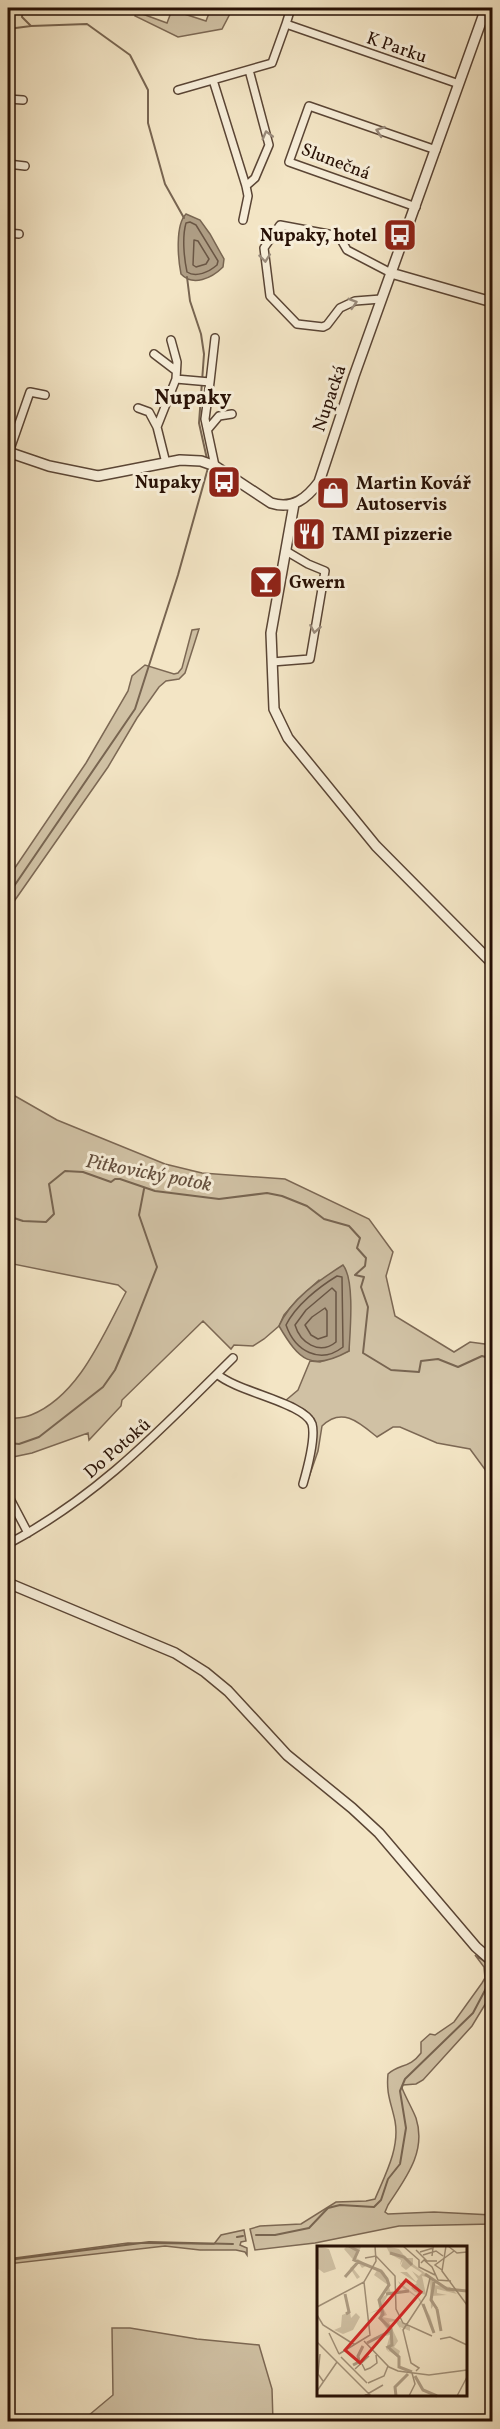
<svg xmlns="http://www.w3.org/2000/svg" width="500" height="2429" viewBox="0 0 500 2429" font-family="Vollkorn,serif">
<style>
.green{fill:#d0c1a4;stroke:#7c6854;stroke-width:1.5}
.water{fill:#ae9d84;stroke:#786551;stroke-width:1.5}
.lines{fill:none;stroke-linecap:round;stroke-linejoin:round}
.shore{stroke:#6a5644;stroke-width:1.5}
.stream{stroke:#786551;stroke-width:2}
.minor-casing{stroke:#5a4535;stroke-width:10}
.tertiary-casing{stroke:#5a4535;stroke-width:12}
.minor{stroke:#f7eed9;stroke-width:7}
.tertiary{stroke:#f7eed9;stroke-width:9}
.oneway{stroke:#998a7a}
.labels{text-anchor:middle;stroke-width:6;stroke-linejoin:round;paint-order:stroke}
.street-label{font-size:18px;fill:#271005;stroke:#f7eed9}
.poi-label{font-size:18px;font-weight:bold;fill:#271005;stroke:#f7eed9;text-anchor:start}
.water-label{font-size:20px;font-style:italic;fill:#644f3e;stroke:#f7eed9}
.quarter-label{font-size:21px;font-weight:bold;fill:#271005;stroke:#f7eed9}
.inset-river{fill:none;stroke:#ae9d84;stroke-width:3}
.inset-road{fill:none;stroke:#a19078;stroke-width:1.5}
.view{fill:#d62828;fill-opacity:0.15;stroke:#d62828;stroke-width:3}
.inset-edge{fill:none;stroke:#271005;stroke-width:3}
</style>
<rect width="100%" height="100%" fill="#f3e5c5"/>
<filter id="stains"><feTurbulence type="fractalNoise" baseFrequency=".00333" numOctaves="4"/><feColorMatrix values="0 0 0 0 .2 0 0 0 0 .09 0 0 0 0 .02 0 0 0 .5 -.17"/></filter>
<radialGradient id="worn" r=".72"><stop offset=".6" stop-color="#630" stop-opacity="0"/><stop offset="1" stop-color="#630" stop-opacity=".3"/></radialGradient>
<path class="green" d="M211 8H233L222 29 178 37 135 16 137 12 167 23 172 10 206 21Z
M199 629 185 673 179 679 166 681 159 687 137 718 108 767 8 910V878L86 763 128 691 132 676 145 665 174 674 178 673 182 668 192 630Z
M8 1092 57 1120 165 1164 202 1173 285 1179 369 1219 393 1252 386 1276 395 1316 454 1352 470 1342 492 1345V1479L470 1449 437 1443 400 1427H393L377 1437C360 1423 342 1406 322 1426L318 1451 308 1480 312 1416 305 1410 285 1401 298 1390 310 1361 320 1362 349 1351V1292L319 1280 297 1300 284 1315 279 1326 264 1339 253 1346 234 1345 231 1349 203 1321 122 1400 121 1406 89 1440 88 1433 32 1453 8 1458V1419C15 1418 24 1418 31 1415 79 1396 103 1335 126 1292L118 1285 8 1263Z
M475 1955 492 1967V1993L472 2026 423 2080 416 2084 403 2085 402 2088C406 2098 412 2108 416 2118 427 2152 405 2179 388 2205L385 2212 388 2214 434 2212 492 2215V2224L399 2226 315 2243 255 2250 250 2229 260 2226 301 2224 336 2202 366 2201 375 2199C385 2175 400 2148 395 2121 391 2102 386 2094 388 2074 399 2064 410 2068 421 2053V2042L430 2034 435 2035 454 2022 482 1983 485 1978 484 1967Z
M244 2230 246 2241 241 2242 240 2245 247 2248V2255L245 2252 236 2250H200L165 2246 8 2264V2259L128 2243 214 2244 221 2235Z
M112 2328H130L197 2339 259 2345 272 2389 273 2421H82L113 2395Z"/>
<path class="water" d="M186 214 200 220 210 234 224 259 223 267C212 278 193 287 181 274 178 259 175 225 186 214Z
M343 1265C355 1280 350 1332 349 1351 311 1372 299 1360 279 1326 291 1299 318 1281 343 1265Z"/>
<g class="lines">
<path class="shore" d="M190 222 196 225 218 261 217 265C209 272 196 278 187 272 184 258 182 237 186 223Z
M194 240 198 241 209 259 206 264 196 267 193 265Z
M337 1276 342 1277 343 1347C320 1365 295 1351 286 1325 296 1305 319 1287 337 1276Z
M332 1288 336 1292V1342C319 1356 300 1342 295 1325L306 1310Z
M325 1308 327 1311V1336L318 1339 311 1335 305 1325 312 1317Z"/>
<path class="stream" d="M23 8 22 17 31 26 87 24 130 55 148 90V123L165 184 184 218
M8 29 31 26
M187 277 190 301 201 334 204 354 199 423 207 459
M8 895 135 709 178 575 208 468
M8 1216 23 1221 46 1222 54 1214 49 1184 65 1171 83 1172 111 1182 115 1179H120L155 1191 219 1199 267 1193 282 1196 307 1206 324 1219 349 1226 360 1238 357 1248 366 1258 365 1266 355 1275 364 1277 361 1287 368 1307 363 1353 391 1370 419 1372 421 1361 438 1359 458 1367 482 1356 492 1359
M9 1443 19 1444 39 1437 103 1387 115 1370 131 1333 157 1267 139 1215 144 1189
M256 2235H275L309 2228 328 2208 340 2205 374 2207 381 2200 388 2179 400 2164 406 2128 400 2091 405 2079 473 2013 492 1977
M237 2237 243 2236
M8 2260 149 2242 233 2244"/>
<defs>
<path id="minor" d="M286 24 291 8
M213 80 246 186 248 196 243 220
M178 90 272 63 286 24 459 84
M8 99 23 100
M8 164 25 166
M246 186 255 178 269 145 249 70
M416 207 289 162 309 106 436 150
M8 233 19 234
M381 299 355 301 340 308 327 325 323 327 297 324 270 296 264 248 280 225 339 236 347 250 391 273
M154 354 175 370
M176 379 210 382 205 419 215 466
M210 382 215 338
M138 408 149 412 157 427 166 463
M157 427 176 379 177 362 171 340
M208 429 219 416 232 414
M9 452 30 392 45 395
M272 662 310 659 325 571 308 564 286 551
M217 1374C237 1392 305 1403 312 1424 316 1438 307 1470 303 1484
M8 1495 28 1533
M8 1544C100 1495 160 1430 233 1358"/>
<path id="tertiary" d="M391 273 492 302
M8 452 49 466 98 476 180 460 201 461 215 466 271 503C293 510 307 498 319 482L354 376 486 8
M294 504 271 633 274 709 288 738 376 846 492 963
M8 1583 175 1653 205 1672 228 1691 287 1755 352 1808 379 1833 476 1947 492 1961"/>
</defs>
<use href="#minor" class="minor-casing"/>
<use href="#tertiary" class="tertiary-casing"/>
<use href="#minor" class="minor"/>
<use href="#tertiary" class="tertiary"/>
</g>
<defs><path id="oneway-chevron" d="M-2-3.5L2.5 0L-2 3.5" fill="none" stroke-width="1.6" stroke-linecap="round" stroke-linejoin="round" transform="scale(1.5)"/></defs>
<g class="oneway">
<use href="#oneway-chevron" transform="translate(380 131) rotate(-161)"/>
<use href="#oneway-chevron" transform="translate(267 135) rotate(-105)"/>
<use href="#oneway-chevron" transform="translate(265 258) rotate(84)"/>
<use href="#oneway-chevron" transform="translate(353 303) rotate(-17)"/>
<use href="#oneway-chevron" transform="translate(315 629) rotate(100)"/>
</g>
<defs>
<symbol id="bus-square" viewBox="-11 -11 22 22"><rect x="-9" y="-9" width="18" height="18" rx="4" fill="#8f2418" stroke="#f7eed9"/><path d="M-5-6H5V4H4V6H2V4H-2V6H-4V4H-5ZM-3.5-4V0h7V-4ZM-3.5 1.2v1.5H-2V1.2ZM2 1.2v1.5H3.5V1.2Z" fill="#fff"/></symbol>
<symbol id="shop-square" viewBox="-11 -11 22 22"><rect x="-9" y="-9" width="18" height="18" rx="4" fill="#8f2418" stroke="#f7eed9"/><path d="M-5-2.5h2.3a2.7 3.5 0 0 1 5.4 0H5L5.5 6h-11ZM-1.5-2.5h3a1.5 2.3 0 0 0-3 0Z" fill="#fff"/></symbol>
<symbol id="restaurant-square" viewBox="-11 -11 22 22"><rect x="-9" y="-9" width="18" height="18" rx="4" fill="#8f2418" stroke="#f7eed9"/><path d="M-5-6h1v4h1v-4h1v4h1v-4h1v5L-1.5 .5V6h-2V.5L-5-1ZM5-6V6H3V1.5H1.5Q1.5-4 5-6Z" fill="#fff"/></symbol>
<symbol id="bar-square" viewBox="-11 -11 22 22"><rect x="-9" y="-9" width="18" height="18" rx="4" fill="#8f2418" stroke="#f7eed9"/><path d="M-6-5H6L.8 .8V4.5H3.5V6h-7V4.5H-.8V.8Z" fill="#fff"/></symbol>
</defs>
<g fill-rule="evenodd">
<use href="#bus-square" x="381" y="216" width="38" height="38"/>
<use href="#bus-square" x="205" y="463" width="38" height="38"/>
<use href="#shop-square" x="314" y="474" width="38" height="38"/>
<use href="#restaurant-square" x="290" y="515" width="38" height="38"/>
<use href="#bar-square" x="247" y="563" width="38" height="38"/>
</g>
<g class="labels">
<g class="street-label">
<text transform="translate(397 47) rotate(19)" y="6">K Parku</text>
<text transform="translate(336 161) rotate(21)" y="6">Slunečná</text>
<text transform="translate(329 398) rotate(-71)" y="6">Nupacká</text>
<text transform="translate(117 1448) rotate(-41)" y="6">Do Potoků</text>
</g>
<g class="poi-label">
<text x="377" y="241" text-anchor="end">Nupaky, hotel</text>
<text x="201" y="488" text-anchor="end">Nupaky</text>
<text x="356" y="489">Martin Kovář<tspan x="356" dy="21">Autoservis</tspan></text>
<text x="332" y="540">TAMI pizzerie</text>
<text x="289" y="588">Gwern</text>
</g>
<g class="water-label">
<text transform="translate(149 1172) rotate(11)" y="7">Pitkovický potok</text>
</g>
<g class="quarter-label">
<text x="193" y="404">Nupaky</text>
</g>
</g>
<g transform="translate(317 2246)">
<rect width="150" height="150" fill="#f3e5c5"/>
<path d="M1 0 12 3 19 23 7 27 0 22ZM30 0 44 1 39 12 51 19 45 22 41 16 35 21 43 31 40 33 33 22 39 17 27 3ZM69 0 82 3 89 12H96V18L116 33V39L133 41 140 48 120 43V47L130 49 114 50 121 64 117 59 114 63 113 32 105 30 109 49 98 46 94 42 100 37 83 26H90L99 36 101 33 95 25 102 30 105 27 94 20 89 24 84 20 86 14 83 19 84 14 73 8ZM61 23 67 26 74 47 87 43 83 39 81 35 103 53 113 70 118 86 101 52 87 43 71 49 65 60 70 69 65 71 82 74 93 81V85L83 81 85 85 78 75 72 76 81 95 77 101 83 105 81 111 72 105V99L70 102 73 107 69 103 73 89 53 93 72 86 64 75 62 64 51 68 62 63 61 53 69 49 71 39 57 29ZM33 66 34 72 39 67 43 71 36 84 26 88 17 84 24 81 25 69Z" fill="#d0c1a4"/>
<path class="inset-river" d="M32 0 41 5 37 14 64 25 70 33 72 39 62 54 66 68 63 72 74 83 75 99 71 101 82 111V121L95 126M73 7 87 11 95 19M108 28 130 43 150 45M28 31 41 16M117 36 114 54 120 63M28 48 32 66 29 68M69 48 92 45M106 58 117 87M120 63 124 85M50 97 73 85M36 119 42 116 41 110 46 100M98 130 106 144 120 150M79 150 78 141 91 128"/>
<path class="inset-road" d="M86 0 102 14V21L118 29M129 0 125 25 150 59M131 0 140 7 150 6M99 4 110 15H120M103 6 116 2 115 10M106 9 119 5 126 10M48 12 59 10 78 30 79 63 86 77 115 90M104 17 107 14 115 21 121 34 134 35M125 24 118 19 137 5M0 61 47 36M0 69 6 79 38 99M12 87 22 108M123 93 133 91 150 99M47 95 72 121 81 125 112 129 150 124M0 96 54 150M3 108 1 128 6 135M22 108 53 89 47 36 59 15 58 0M24 111 50 137M45 118 48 124 53 122 60 117 59 109M38 123 52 110M99 125 102 122 94 117 86 84 109 49 113 32M51 137 67 130 71 120M0 145 20 116M47 150 66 139M92 150 98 138 95 127M140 150 150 131"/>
<path class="view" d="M89 34 104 46 43 117 28 104Z"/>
<rect width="150" height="150" class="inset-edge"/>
</g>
<rect width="500" height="2429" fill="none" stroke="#f3e5c5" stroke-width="30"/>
<rect x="9" y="9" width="482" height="2411" fill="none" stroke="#271005" stroke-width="3"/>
<rect x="15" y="15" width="470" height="2399" fill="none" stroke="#271005" stroke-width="1.5"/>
<rect width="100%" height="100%" filter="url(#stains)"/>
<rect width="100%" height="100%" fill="url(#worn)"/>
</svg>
